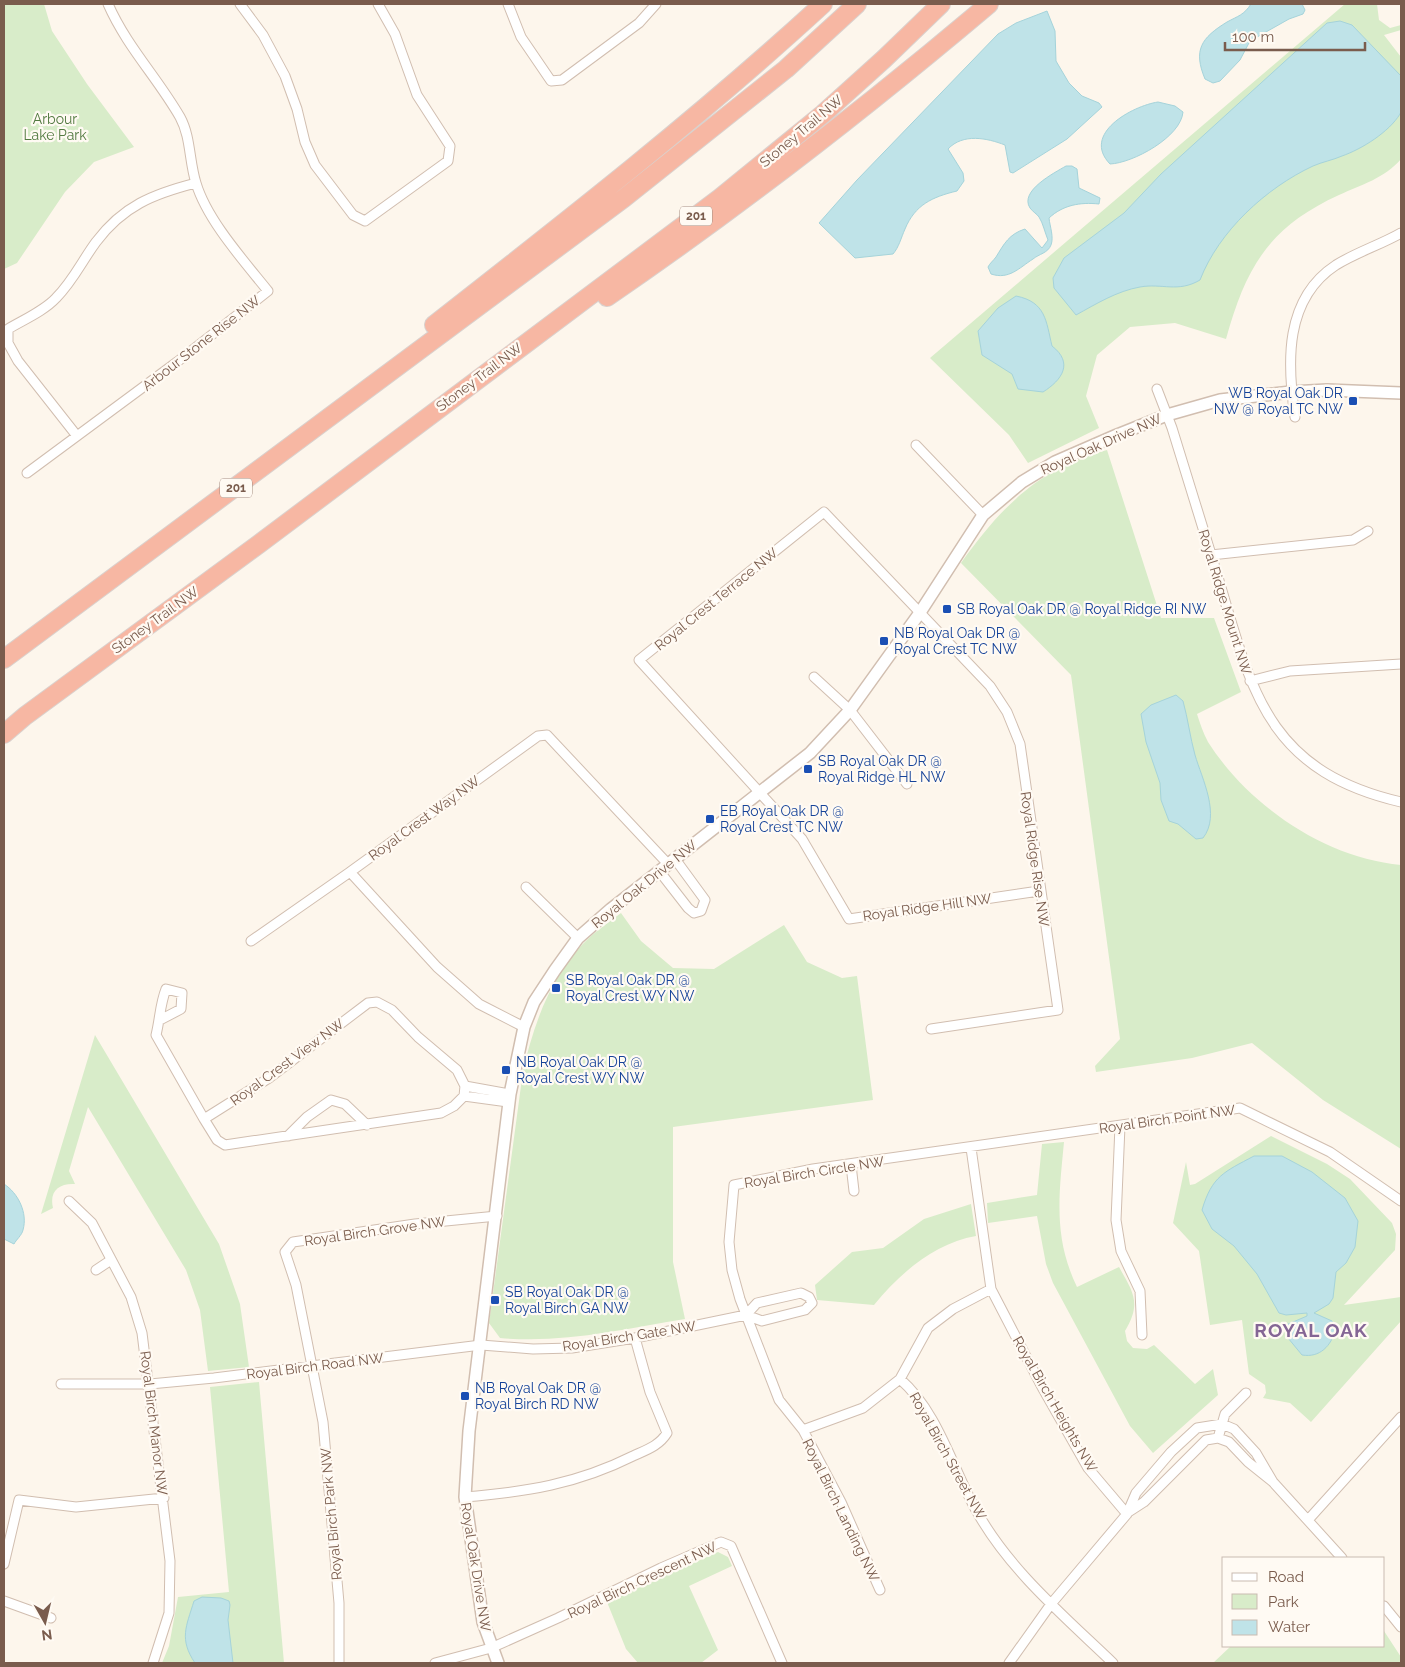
<svg xmlns="http://www.w3.org/2000/svg" width="1405" height="1667" viewBox="0 0 1405 1667" font-family="Raleway,sans-serif">
<style>
.green{fill:#d8ecc9}
.water{fill:#bfe3e8;stroke:#a5d3da}
.lines{fill:none;stroke-linecap:round;stroke-linejoin:round}
.minor-casing{stroke:#d1beb0;stroke-width:11}
.tertiary-casing{stroke:#d1beb0;stroke-width:14}
.motorway-casing{stroke:#dad1cd;stroke-width:20}
.minor{stroke:#fff;stroke-width:9}
.tertiary{stroke:#fff;stroke-width:11}
.motorway{stroke:#f7b7a3;stroke-width:18}
.transit-dot{fill:#1a4fb4;stroke:#fffaf3;stroke-width:2}
.labels{text-anchor:middle;stroke-width:4.5;stroke-linejoin:round;paint-order:stroke}
.shield{fill:#fffaf3;stroke:#a28b7f;stroke-width:1}
.shield-label{font-size:12px;font-weight:bold;fill:#7a5c4d}
.park-label{font-size:14px;fill:#537a41;stroke:#fffaf3}
.street-label{font-size:14px;fill:#7a5c4d;stroke:#fffaf3}
.transit-label{font-size:14px;fill:#164399;stroke:#fffaf3;text-anchor:start}
.district-label{font-size:19px;font-weight:bold;letter-spacing:1px;fill:#846695;stroke:#fffaf3}
</style>
<rect width="100%" height="100%" fill="#fdf6ec"/>
<path class="green" d="M4 4H44L52 31 87 84 134 147 94 162 65 192 17 263 4 269Z
M1345 4H1377L1379 20 1390 28 1401 25V30L1384 35 1401 57V159C1385 178 1361 185 1339 195 1269 227 1246 267 1226 339L1175 323 1130 327 1097 355 1086 396 1099 428 1028 463 1009 435 930 358Z
M1107 450 1161 618H1214L1241 692 1197 714C1200 723 1203 733 1208 742 1249 806 1325 858 1401 865V1149L1323 1100 1252 1043 1192 1058 1096 1072 1095 1066 1120 1039 1071 675 961 563C1001 507 1039 468 1107 450Z
M621 913 641 941 673 968 714 969 784 925 807 962 842 978 857 976 873 1100 673 1127V1262L685 1319C623 1329 562 1344 500 1338L489 1323 523 1071C534 1023 552 971 591 936 600 928 611 921 621 913Z
M95 1035 219 1244 240 1304 249 1367 208 1371 200 1310 186 1270 88 1107 69 1171 75 1184C59 1183 49 1191 53 1208L41 1214Z
M1271 1136 1327 1164 1350 1179 1392 1223 1396 1234 1395 1250 1344 1305 1401 1297V1321L1311 1422 1290 1403 1263 1398 1266 1393 1265 1385 1249 1374 1242 1320 1210 1325 1199 1251 1173 1223 1186 1162 1190 1185 1195 1184Z
M1064 1142C1059 1195 1053 1237 1077 1287L1119 1267C1133 1292 1142 1303 1125 1331L1127 1341 1133 1348 1147 1349 1154 1345 1195 1384 1213 1369 1218 1395 1153 1453 1130 1426 1053 1283 1046 1264 1037 1216 988 1223 987 1203 1037 1195 1042 1144Z
M971 1204 976 1236C935 1243 900 1273 874 1305L817 1300 815 1285 852 1252 883 1248 924 1219Z
M259 1382 284 1663H162L169 1646 178 1597 229 1592 210 1387Z
M718 1552 728 1557 732 1566 689 1586 718 1650 701 1663H638L626 1649 607 1602Z
M1384 1631 1401 1657V1663H1213L1231 1646H1384Z"/>
<path class="water" d="M1251 4H1302L1305 10 1303 14 1289 19 1250 41 1240 60 1220 81 1213 83 1205 79C1193 50 1201 38 1227 22 1238 16 1244 15 1251 4Z
M1047 11 1055 31 1056 61 1069 83 1082 96 1099 103 1102 107 1067 139 1013 173 1010 172 1005 145C987 138 963 133 948 149L963 173 964 181 957 191C932 197 915 205 905 229 901 238 899 247 893 254L855 258 819 223 857 180 998 34 1016 23Z
M1340 21 1352 25 1401 76C1401 86 1405 105 1400 114 1389 132 1362 149 1342 156 1333 160 1322 162 1313 166 1266 188 1219 231 1200 280 1178 293 1162 283 1140 287 1117 291 1096 304 1076 315L1054 288 1053 278 1064 258 1124 213 1161 174 1327 23Z
M1158 102 1175 106 1183 112C1181 137 1133 163 1110 164 1081 134 1132 106 1158 102Z
M1066 166H1072L1077 169 1079 188 1100 198 1099 204C1080 202 1063 205 1049 218 1050 227 1054 237 1051 245 1048 253 1039 254 1033 259 1019 268 1009 280 991 274L988 267C990 263 993 261 996 257 1004 244 1009 234 1025 229L1042 248 1048 240C1045 233 1043 223 1039 217 1037 214 1033 212 1030 208 1019 191 1054 173 1066 166Z
M1016 296C1046 302 1046 321 1052 346 1074 363 1062 380 1043 392L1018 389 1012 374 982 355 978 331 998 308Z
M1176 695 1183 701C1188 719 1190 737 1195 755 1202 779 1221 815 1203 838L1196 839 1178 824 1169 821 1161 800 1160 783 1146 742 1141 714 1151 705Z
M1254 1156H1282L1312 1172 1345 1198 1358 1221 1355 1247 1346 1263 1336 1272 1333 1298 1329 1304 1314 1313 1332 1321 1336 1329C1331 1346 1320 1358 1302 1355L1288 1338 1286 1325 1307 1316V1313L1286 1315 1279 1313 1257 1274 1234 1246 1212 1229 1202 1210C1212 1176 1224 1172 1254 1156Z
M4 1184C18 1193 28 1213 23 1230 22 1235 16 1240 14 1244L4 1239Z
M202 1597 221 1598 229 1601 230 1605 228 1620 233 1663H195C179 1639 186 1627 194 1601Z"/>
<g class="lines">
<defs>
<path id="minor" d="M240 4 263 35 285 76 297 109 305 142 315 165 353 215 365 221 448 161 450 146 417 95 395 34 378 4
M508 4 521 37 551 81 562 80 639 23 656 4
M1157 389 1172 428C1187 478 1203 527 1218 577 1252 693 1268 771 1401 802
M1295 417C1287 363 1284 299 1336 265 1357 252 1380 245 1401 233
M77 436 18 361 8 343V329C23 320 44 311 56 298 73 281 82 261 96 242 123 206 153 194 196 183
M916 445 983 515
M27 473 177 362 268 291C244 261 207 220 196 183 189 161 191 137 180 117 157 77 127 47 108 4
M1211 555 1353 540 1368 531
M814 677 850 710 907 784
M1250 681 1290 671 1401 664
M660 872 688 908 694 913 701 911 705 900 675 859
M526 887 578 938
M251 941 350 872
M377 1002 392 1010 418 1037 457 1070 465 1086 464 1096 454 1106 441 1113 225 1145 217 1140 204 1119 269 1078 368 1003Z
M160 1020 181 1009 182 993 166 989C160 1004 160 1019 156 1035L204 1119
M524 1027 479 1004 437 967 350 872 538 736 547 735 668 864
M931 1029 1058 1010 1020 744 1007 712 990 686 824 512 639 660 802 839 849 919 1039 891
M465 1086 510 1094
M464 1096 508 1102
M1120 1126 1116 1220 1121 1251 1140 1291 1142 1335
M288 1136 307 1117 331 1100 345 1104 367 1125
M971 1148 991 1289 953 1309 928 1328 900 1379 863 1408 803 1430 779 1400 740 1299 732 1270 729 1242 734 1185 813 1169 1240 1108 1330 1152 1401 1201
M851 1165 854 1191
M69 1201 92 1223 131 1297 142 1333 170 1561 169 1613 153 1663
M96 1270 111 1260
M991 1289 1042 1387 1088 1468 1127 1514
M801 1293 809 1297 812 1303 805 1310 762 1321 746 1315 757 1303Z
M900 1379C938 1412 952 1467 976 1510 1009 1570 1064 1616 1113 1663
M61 1384H150L214 1378 481 1345 533 1349 572 1348 635 1338 746 1315
M803 1430 841 1502 880 1590
M1218 1438 1225 1414 1246 1393
M465 1497C526 1492 577 1484 633 1456 646 1450 659 1446 667 1433L650 1392 635 1338
M1127 1513 1144 1502 1206 1440 1218 1438 1229 1442 1248 1462 1273 1482 1342 1558
M1308 1520 1401 1417
M4 1564 19 1500 76 1507 164 1498
M4 1601 51 1618
M1384 1606 1401 1627
M339 1663V1603L323 1422 296 1285 285 1252 293 1242 415 1224 497 1216
M435 1663 491 1648 558 1618 661 1568 721 1542 731 1546 782 1663
M1009 1663 1051 1604 1127 1514 1136 1493 1171 1452 1197 1428 1222 1424 1234 1429 1256 1453 1273 1482"/>
<path id="tertiary" d="M498 1663 483 1622 465 1497 469 1431 510 1094 524 1027 534 1002 555 970 578 938 611 909 810 753 850 710 919 614 983 515 1022 482 1055 462 1117 435 1167 415 1220 400 1291 392 1327 390 1401 393"/>
<path id="motorway" d="M607 297C740 206 867 107 989 4
M434 325C567 221 699 118 823 4
M4 659 624 198 786 69 857 4
M4 734 25 716 259 544 720 198 823 114 884 59 941 4"/>
</defs>
<use href="#minor" class="minor-casing"/>
<use href="#tertiary" class="tertiary-casing"/>
<use href="#motorway" class="motorway-casing"/>
<use href="#minor" class="minor"/>
<use href="#tertiary" class="tertiary"/>
<use href="#motorway" class="motorway"/>
</g>
<g class="transit-dot">
<rect x="1348" y="396" width="10" height="10" rx="2.5"/>
<rect x="942" y="604" width="10" height="10" rx="2.5"/>
<rect x="879" y="636" width="10" height="10" rx="2.5"/>
<rect x="803" y="764" width="10" height="10" rx="2.5"/>
<rect x="705" y="814" width="10" height="10" rx="2.5"/>
<rect x="551" y="983" width="10" height="10" rx="2.5"/>
<rect x="501" y="1065" width="10" height="10" rx="2.5"/>
<rect x="490" y="1295" width="10" height="10" rx="2.5"/>
<rect x="460" y="1391" width="10" height="10" rx="2.5"/>
</g>
<g class="labels">
<g class="shield">
<rect x="680" y="206.5" width="32" height="19" rx="4"/>
<rect x="220" y="478.5" width="32" height="19" rx="4"/>
</g>
<g class="shield-label">
<text x="696" y="220">201</text>
<text x="236" y="492">201</text>
</g>
<g class="park-label">
<text x="55" y="124">Arbour<tspan x="55" dy="16">Lake Park</tspan></text>
</g>
<g class="street-label">
<text transform="translate(801 131) rotate(-40)" y="5">Stoney Trail NW</text>
<text transform="translate(201 343) rotate(-38)" y="5">Arbour Stone Rise NW</text>
<text transform="translate(479 377) rotate(-37)" y="5">Stoney Trail NW</text>
<text transform="translate(1101 444) rotate(-24)" y="5">Royal Oak Drive NW</text>
<text transform="translate(716 599) rotate(-39)" y="5">Royal Crest Terrace NW</text>
<text transform="translate(1225 602) rotate(73)" y="5">Royal Ridge Mount NW</text>
<text transform="translate(155 620) rotate(-36)" y="5">Stoney Trail NW</text>
<text transform="translate(424 818) rotate(-36)" y="5">Royal Crest Way NW</text>
<text transform="translate(1035 859) rotate(82)" y="5">Royal Ridge Rise NW</text>
<text transform="translate(644 884) rotate(-39)" y="5">Royal Oak Drive NW</text>
<text transform="translate(927 907) rotate(-8)" y="5">Royal Ridge Hill NW</text>
<text transform="translate(287 1062) rotate(-36)" y="5">Royal Crest View NW</text>
<text transform="translate(1167 1119) rotate(-8)" y="5">Royal Birch Point NW</text>
<text transform="translate(814 1172) rotate(-9)" y="5">Royal Birch Circle NW</text>
<text transform="translate(375 1231) rotate(-8)" y="5">Royal Birch Grove NW</text>
<text transform="translate(629 1336) rotate(-9)" y="5">Royal Birch Gate NW</text>
<text transform="translate(315 1366) rotate(-7)" y="5">Royal Birch Road NW</text>
<text transform="translate(1055 1404) rotate(60)" y="5">Royal Birch Heights NW</text>
<text transform="translate(154 1423) rotate(83)" y="5">Royal Birch Manor NW</text>
<text transform="translate(948 1456) rotate(61)" y="5">Royal Birch Street NW</text>
<text transform="translate(841 1510) rotate(64)" y="5">Royal Birch Landing NW</text>
<text transform="translate(331 1514) rotate(-95)" y="5">Royal Birch Park NW</text>
<text transform="translate(476 1567) rotate(81)" y="5">Royal Oak Drive NW</text>
<text transform="translate(642 1580) rotate(-25)" y="5">Royal Birch Crescent NW</text>
</g>
<g class="transit-label">
<text x="1343" y="398" text-anchor="end">WB Royal Oak DR<tspan x="1343" dy="16">NW @ Royal TC NW</tspan></text>
<text x="957" y="614">SB Royal Oak DR @ Royal Ridge RI NW</text>
<text x="894" y="638">NB Royal Oak DR @<tspan x="894" dy="16">Royal Crest TC NW</tspan></text>
<text x="818" y="766">SB Royal Oak DR @<tspan x="818" dy="16">Royal Ridge HL NW</tspan></text>
<text x="720" y="816">EB Royal Oak DR @<tspan x="720" dy="16">Royal Crest TC NW</tspan></text>
<text x="566" y="985">SB Royal Oak DR @<tspan x="566" dy="16">Royal Crest WY NW</tspan></text>
<text x="516" y="1067">NB Royal Oak DR @<tspan x="516" dy="16">Royal Crest WY NW</tspan></text>
<text x="505" y="1297">SB Royal Oak DR @<tspan x="505" dy="16">Royal Birch GA NW</tspan></text>
<text x="475" y="1393">NB Royal Oak DR @<tspan x="475" dy="16">Royal Birch RD NW</tspan></text>
</g>
<g class="district-label">
<text x="1311" y="1337">ROYAL OAK</text>
</g>
</g>
<rect width="1405" height="1667" fill="none" stroke="#7a5c4d" stroke-width="10"/>
<rect x="1222" y="1557" width="162" height="90" fill="#fffaf3" stroke="#cabbb1"/>
<rect x="1232" y="1573" width="25" height="8" fill="#ffffff" stroke="#cabbb1"/>
<text x="1268" y="1582" font-size="15" fill="#7a5c4d">Road</text>
<rect x="1232" y="1594" width="25" height="15" fill="#d8ecc9" stroke="#cabbb1"/>
<text x="1268" y="1607" font-size="15" fill="#7a5c4d">Park</text>
<rect x="1232" y="1620" width="25" height="15" fill="#bfe3e8" stroke="#cabbb1"/>
<text x="1268" y="1632" font-size="15" fill="#7a5c4d">Water</text>
<g transform="translate(45 1622) rotate(172)" stroke="#fffaf3" stroke-width="4" paint-order="stroke">
<path d="M0-4L9 19L0 12L-9 19Z" fill="#7a5c4d"/>
<text y="-8" font-size="14" font-weight="bold" text-anchor="middle" fill="#7a5c4d">N</text>
</g>
<path d="M1225 42v8h140v-8" fill="none" stroke="#7a5c4d" stroke-width="2.5"/>
<text x="1232" y="42" font-size="15" fill="#7a5c4d" stroke="#fffaf3" stroke-width="4" paint-order="stroke">100 m</text>
</svg>
